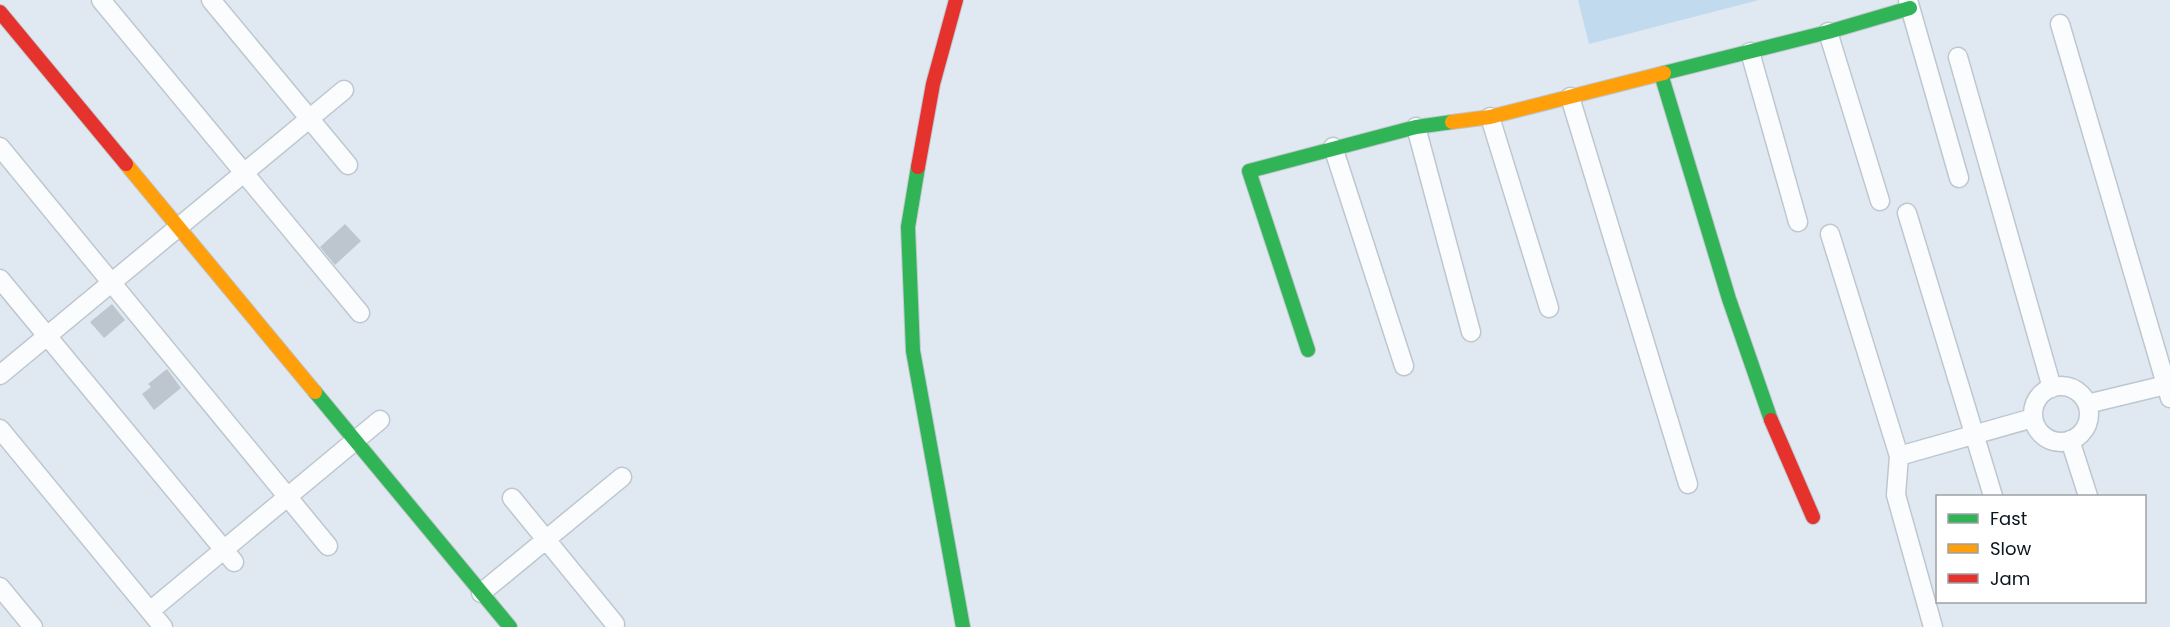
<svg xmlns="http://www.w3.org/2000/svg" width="2170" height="627" viewBox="0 0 2170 627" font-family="Poppins,sans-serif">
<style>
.green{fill:#c2daee}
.building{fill:#bdc6ce}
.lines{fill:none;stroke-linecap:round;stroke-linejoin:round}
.street-casing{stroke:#bec7d0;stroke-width:21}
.fast-casing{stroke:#bec7d0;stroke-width:16}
.slow-casing{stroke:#bec7d0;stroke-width:16}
.jam-casing{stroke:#bec7d0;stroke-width:16}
.street{stroke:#fafcfd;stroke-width:18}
.fast{stroke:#30b455;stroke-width:14}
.slow{stroke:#ff9f0a;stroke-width:14}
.jam{stroke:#e5322d;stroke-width:14}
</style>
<rect width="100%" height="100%" fill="#e0e9f1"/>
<path class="green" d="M1578 0H1759L1589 44Z"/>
<path class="building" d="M345 224 361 241 335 265 320 247Z
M112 304 125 320 104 338 90 322Z
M167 369 181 388 154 410 142 394 151 387 148 384Z"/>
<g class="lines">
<defs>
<path id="street" d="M101 0 360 313
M211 0 348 165
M1908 0 1959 178
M2060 24 2170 398
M1828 32 1880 201
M1750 52 1798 222
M1958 57 2052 388
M1570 97 1688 484
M1490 117 1549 308
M1416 127 1471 332
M0 147 328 546
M1333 147 1404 366
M1907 213 1993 496
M1830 234 1899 456 1896 495 1933 627
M0 279 234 562
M0 375 344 90
M2033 414a28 28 0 1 1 56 0a28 28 0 1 1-56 0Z
M2087 404 2170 384
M0 429 163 627
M2070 440 2088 496
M1899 456 2033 418
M512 498 615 624
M0 587 33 627
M481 593 622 477
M150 611 380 420"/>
<path id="fast" d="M1664 73 1828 32 1910 8
M1661 74 1729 299 1771 420
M918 167 908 227 913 351 963 627
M1308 350 1249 171 1416 127 1452 122
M315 392 510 627"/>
<path id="slow" d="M1452 122 1490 117 1664 73
M126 164 315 392"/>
<path id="jam" d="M0 12 126 164
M918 167 933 84 956 0
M1771 420 1813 517"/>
</defs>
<use href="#street" class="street-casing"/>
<use href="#fast" class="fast-casing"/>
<use href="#slow" class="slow-casing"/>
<use href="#jam" class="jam-casing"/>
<use href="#street" class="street"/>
<use href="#fast" class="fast"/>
<use href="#slow" class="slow"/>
<use href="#jam" class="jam"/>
</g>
<rect x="1936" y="495" width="210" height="108" fill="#ffffff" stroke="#9da1a5" stroke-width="1.5"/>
<rect x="1948" y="514" width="30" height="9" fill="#30b455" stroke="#9da1a5" stroke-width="1.5"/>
<text x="1990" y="525" font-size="18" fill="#0a151d">Fast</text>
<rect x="1948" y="544" width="30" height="9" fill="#ff9f0a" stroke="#9da1a5" stroke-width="1.5"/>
<text x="1990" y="555" font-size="18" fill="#0a151d">Slow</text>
<rect x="1948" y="574" width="30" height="9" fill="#e5322d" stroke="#9da1a5" stroke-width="1.5"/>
<text x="1990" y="585" font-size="18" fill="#0a151d">Jam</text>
</svg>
